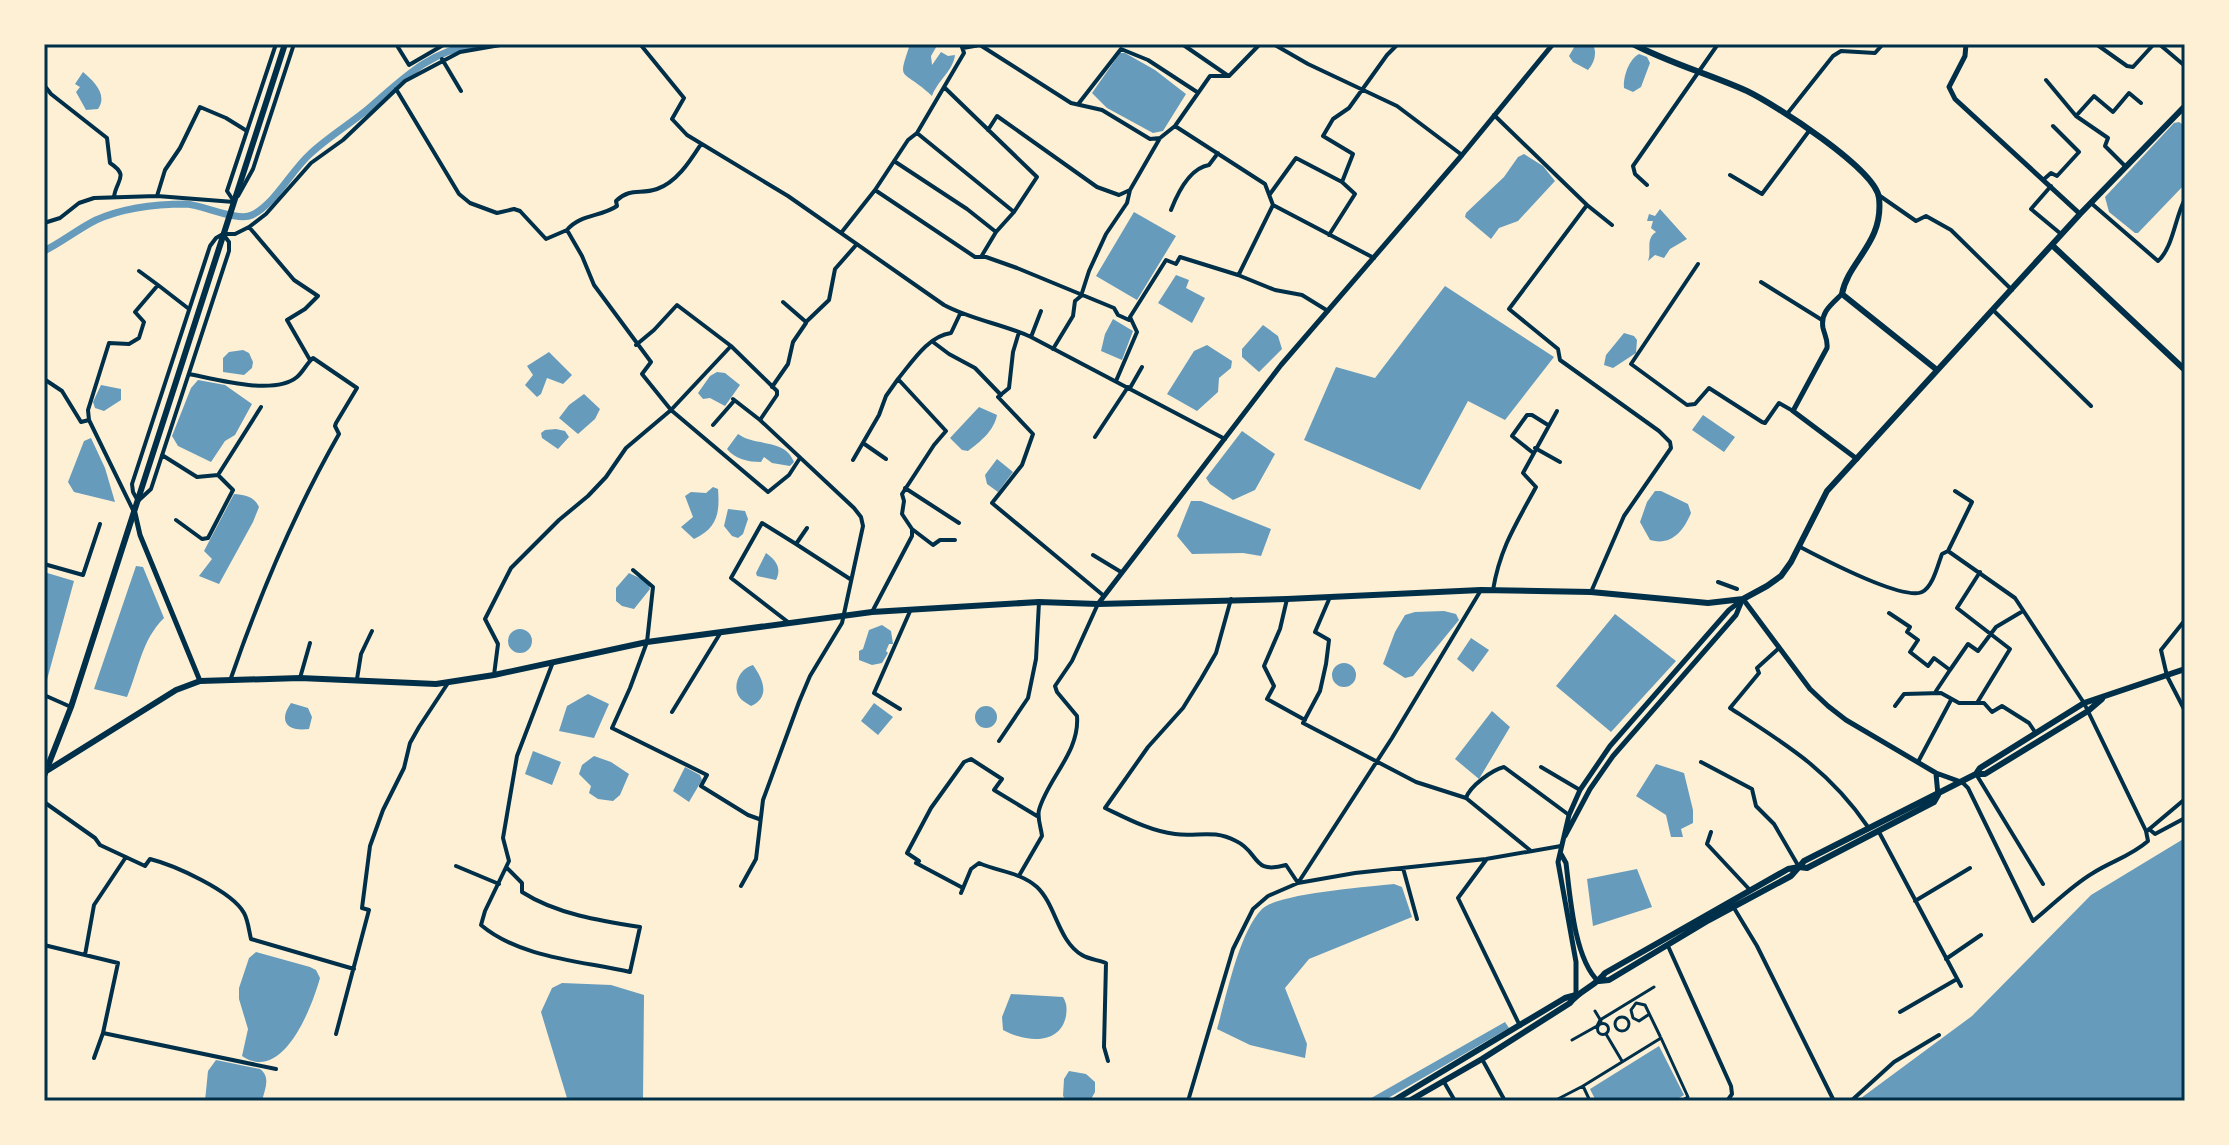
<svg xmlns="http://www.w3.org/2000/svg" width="2229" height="1145" viewBox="0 0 2229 1145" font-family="'Varela Round',sans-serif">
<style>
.water{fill:#669bbc}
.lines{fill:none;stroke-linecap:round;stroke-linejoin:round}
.canal{stroke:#669bbc;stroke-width:7}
.pedestrian{stroke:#003049;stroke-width:3}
.minor{stroke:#003049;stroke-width:4}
.tertiary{stroke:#003049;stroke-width:5}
.secondary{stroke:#003049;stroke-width:5}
.primary{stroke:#003049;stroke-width:6}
.trunk{stroke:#003049;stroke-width:6}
.neatline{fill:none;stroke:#003049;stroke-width:3}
</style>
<rect width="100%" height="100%" fill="#fdf0d5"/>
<path class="water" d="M910 44H938L931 56 932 65 941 52 948 56 955 55C953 71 938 80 932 96 901 67 897 84 910 44Z
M1576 44H1593C1597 53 1595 62 1588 70L1573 62 1569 56Z
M1120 53H1125L1155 70 1186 94 1163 131 1153 133 1107 108 1092 93Z
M1639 54 1647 57 1650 63 1641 87 1633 92 1624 88C1623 77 1629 59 1639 54Z
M83 72C94 81 108 95 98 109L86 110 76 92 80 87 75 84Z
M2179 122 2185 126V184L2138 233H2135L2109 212 2105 197 2174 123Z
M1524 154 1543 166 1555 181 1518 221 1499 228 1491 239 1465 217 1466 213 1504 177 1518 157Z
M1660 209 1687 239 1670 249 1664 258 1655 255 1648 261C1652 251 1645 239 1656 232L1651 228 1653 221H1647L1649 214 1655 216Z
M1134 212 1176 236 1137 300 1096 276Z
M1176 275 1189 280 1186 288 1205 298 1192 323 1158 303Z
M1445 286 1554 357 1505 420 1468 401 1420 490 1304 440 1336 367 1375 378Z
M1113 319 1133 331 1122 360 1101 351 1105 334Z
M1263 325 1278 336 1282 349 1259 372 1242 357V349Z
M1624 333 1634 336 1637 340 1636 353 1613 368 1604 365 1606 355Z
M1207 345 1232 361 1231 368 1219 378 1218 392 1197 411 1167 394 1194 351Z
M243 350 249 353 253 362 252 368 244 375 223 372V358L229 352Z
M549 352 572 375 563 384 547 378 541 394 537 397 525 385 533 375 527 366Z
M717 372 725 373 740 385 725 406 710 398 703 399 698 393 710 376Z
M198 380 225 385 252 404 235 435 225 441 211 462 178 446 172 436 191 388Z
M101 385 121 389V400L104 411 95 408 93 402Z
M584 394 600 409 595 419 578 434 559 418 569 405Z
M979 407 997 415C994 431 980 442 968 451L962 450 950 438Z
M1703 415 1735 437 1724 452 1692 430Z
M556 429 565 431 569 437 558 449 542 438 541 433 545 430Z
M1242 431 1275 454 1255 490 1233 500 1210 484 1206 478Z
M738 434C756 447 785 438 794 462L790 466 772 463 764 457 761 462C748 462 735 459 727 449Z
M91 438 105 468 115 502 74 492 68 482 84 441Z
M997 459 1013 472 998 492 987 484 985 475Z
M713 487 718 489C720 514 717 528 694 539L681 527 693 517 685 496 691 492 706 493Z
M1655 491H1661L1688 504 1691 513C1683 532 1671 546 1650 540L1640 522 1647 502Z
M234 494C245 495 254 496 259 507L253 522 219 584 199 576 212 559 204 551Z
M1191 501H1201L1271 529 1261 556 1243 553 1192 554 1177 536Z
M728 509 745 511 748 519 743 534 738 538 732 536 724 526Z
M766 553C776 560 782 568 776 580L757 576 756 573Z
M136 566 143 567 164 618C141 641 139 669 127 697L94 689Z
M44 572 74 581 45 687H44Z
M629 573 648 582 650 589 634 609 622 606 616 601V588Z
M1444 611 1456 614 1459 620 1413 676 1405 678 1383 664 1395 632 1405 615 1415 612Z
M1615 614 1676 661 1611 732 1556 686Z
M882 625 891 631 893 644H889L886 651 888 653 882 663 872 665 859 660V651L863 649 869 630Z
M508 641a12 12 0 1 1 24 0a12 12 0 1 1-24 0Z
M1471 638 1489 650 1473 672 1457 659Z
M1332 675a12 12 0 1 1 24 0a12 12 0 1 1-24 0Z
M753 665C763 679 771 697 751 706 747 703 742 701 740 698 731 686 740 668 753 665Z
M588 694 609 704 594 738 559 731 567 706Z
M291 703 308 708 312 717 309 729C287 732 278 721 291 703Z
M874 703 893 717 878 735 861 721Z
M975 717a11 11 0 1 1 22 0a11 11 0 1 1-22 0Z
M1492 711 1510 727 1479 779 1455 759Z
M533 751 561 762 552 785 525 774Z
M594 756 611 762 629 774 620 795 613 801 598 799 589 793 591 786 579 774 582 765Z
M1656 764 1684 773 1693 810V823L1681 829 1683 837H1671L1666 815 1636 796Z
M685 767 700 775 702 780 689 802 673 791Z
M2185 838V1101H1857L1972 1016 2091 895Z
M1637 869 1652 907 1593 926 1587 879Z
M1394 884 1402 887 1412 917 1309 959 1285 988 1307 1044 1305 1058 1250 1045 1217 1029C1226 998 1239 932 1262 909 1279 893 1369 887 1394 884Z
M256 952 310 967 316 970 320 978C312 1007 283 1084 242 1056L248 1029 239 999V988L249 958Z
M562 983 611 985 644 995 643 1101H577L567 1098 541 1012 552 988Z
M1011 994 1063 997C1067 1004 1067 1008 1066 1016 1060 1046 1025 1042 1003 1030L1002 1017Z
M1505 1022 1509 1028 1383 1101H1366Z
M1659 1046 1684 1095 1674 1101H1596L1590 1089Z
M216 1060 260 1069C271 1077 265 1089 262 1101H205L208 1071Z
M1069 1071 1086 1074 1095 1082V1092L1090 1101H1067L1063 1096 1064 1079Z"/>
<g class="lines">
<path class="canal" d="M44 251C62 242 78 229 96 220 123 208 158 204 186 204 203 205 238 222 252 215 275 204 291 171 310 154 328 137 350 124 368 109 404 78 428 52 476 44"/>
<path class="pedestrian" d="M1595 1011 1601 1021
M1648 1015 1639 1021 1633 1018 1631 1010 1636 1003 1645 1005 1660 1036
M1615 1024a7 7 0 1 1 14 0a7 7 0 1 1-14 0Z
M1597.5 1029a5.5 5.5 0 1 1 11 0a5.5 5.5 0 1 1-11 0Z
M1606 1034 1622 1061
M1572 1040 1597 1026 1600 1020 1654 987
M1554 1101 1583 1086
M1590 1101 1583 1086 1661 1038 1688 1097 1681 1101"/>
<path class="minor" d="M396 44 409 65 445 44
M640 44 684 98 672 119 687 135 788 196 944 305C972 320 1003 324 1031 337L1225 439
M961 44 964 53 917 133 908 140 875 190 975 257H986L1017 268 1114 308 1118 315 1129 320 1130 317
M1182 44 1227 75
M1267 44 1275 45 1308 64 1397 106 1462 155
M2096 44 2127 66 2133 67 2154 44
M2159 44 2185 66
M963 48 980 45 1071 103 1102 110 1150 139 1160 138
M442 59 461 91
M2046 80 2076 116 2108 138 2105 146 2126 167
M44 85 51 94 107 138 110 163C130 176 116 180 114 197
M945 88 1037 177 1014 212 996 232
M396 89 459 194 470 203 497 213 514 209 520 211 546 239 567 230 582 256 594 285 651 362 642 374 671 410 768 492 789 475 800 458
M1079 103 1121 49 1148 60 1197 92
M1787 114 1833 56 1841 51 1875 53 1883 44
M1494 115 1587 205 1509 309 1558 349 1560 360 1659 431 1670 442 1671 448 1624 516 1591 592
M2076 116 2094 96 2113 112 2129 93 2141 103
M1175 126 1265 184 1273 205 1374 258
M988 130 997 116 1097 187 1119 195 1130 190
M917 133 1014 212
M894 161 967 209 996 232 981 257
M1730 175 1762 194 1809 131
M2043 180 2051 173 2057 176 2079 152 2053 126
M1647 185 1635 174 1633 166 1718 44
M2051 186 2031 209 2061 234
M1270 194 1296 158 1342 182 1353 154 1323 136 1333 119 1349 108 1387 55 1398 44
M157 196 165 170 180 148 200 107 226 118 247 131
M238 196 253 169 294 44
M1880 196 1916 221 1926 216 1951 230 2012 290
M233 200 227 191 276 44
M2091 203 2158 261C2173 248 2175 217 2185 199
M1587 205 1612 225
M1171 210C1178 192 1190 168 1209 165L1218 153
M44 223 60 218 79 203 94 198 157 196 234 202
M249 227 266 214 311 163 343 140 405 81 460 52 506 44
M567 230C580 214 601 217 617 206L616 201C631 187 640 195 657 189 677 182 690 161 701 144
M841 233 875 190
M223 234 229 242V251L151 489 138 501 133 492 132 484 210 246 216 238Z
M223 234H235L249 227 294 280 318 296 305 309 287 320 310 360
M1329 235 1355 194 1342 182
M1698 264 1631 364 1687 405 1695 404 1709 388 1762 422 1765 423 1779 403 1793 411
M139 271 158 285
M1239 274 1273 205
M1761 282 1822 320
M783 302 806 322 829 300 835 269 857 244
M1993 310 2091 406
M1019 332 1013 352 1009 388 998 397 1033 434 1022 465 992 503 1104 596
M1031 337 1041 311
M933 342 949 354 975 368 1001 395
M636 345 654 330 677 305 731 346 777 391V395L760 420
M1053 349 1073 316 1075 301 1081 296 1089 271 1106 234 1127 203 1130 190 1160 138 1175 126 1210 76H1229L1260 44
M189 374C215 379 274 396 297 377 303 372 307 363 313 358L357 388 336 423 335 426 339 434C295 511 260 594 231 678
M44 379 62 391 81 422 89 420
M1116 381 1137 332 1130 317 1166 260 1176 264 1180 257 1238 275 1275 290 1302 295 1328 311
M772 387 788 364 793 342 806 323
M1130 388 1142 367
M733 399 760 420 854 508 861 517 863 526 842 623 810 676 799 702 763 800 756 859 741 886
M713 425 734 401
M1095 437 1128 387
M863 443 886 459
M1535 448 1560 462
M1532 452 1512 436 1527 415H1532L1548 425
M162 455 197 477 218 475 261 407
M853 460 879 415 886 396 898 379
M905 488 959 523
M134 512 89 420 88 410 109 343 129 344 139 338 144 322 135 312 158 285 189 309
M176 520 202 539 208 538 233 490 218 475
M807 528 796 544 850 579
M912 529 933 545 940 540H955
M1800 547C1821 558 1903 601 1922 592 1933 587 1938 564 1942 554L1948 551 2015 598 2084 703 2146 831 2148 841C2131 856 2112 861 2093 873 2071 886 2053 905 2033 921L1968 788 1962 782
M1948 551 1972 502 1955 491
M1093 555 1121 572
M44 564 83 575 100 524
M633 570 653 587 647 642 630 688 612 728 707 775 701 786 748 815 759 819
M1718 582 1737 589
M1493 590C1500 548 1516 524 1536 487L1523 473 1557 411
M1330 597 1315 632 1329 640 1326 664 1320 691 1303 723 1416 782 1466 798
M1231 599 1216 653 1201 679 1183 708 1148 747 1105 808C1128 819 1150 831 1175 834 1198 837 1213 829 1236 841 1260 852 1251 875 1286 865L1298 883 1392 738 1481 590
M1287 599 1280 629 1264 666 1274 686 1267 699 1305 720
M872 612 912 536V529L902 514 904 501 902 494 934 445 946 431 898 379C912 362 928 336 951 333L960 314
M1889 613 1910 627 1907 632 1918 640 1910 652 1928 666 1934 658 1950 670 1936 691
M2185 620 2161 650 2167 676 2185 711
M788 622 731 578 762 523 796 544
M1778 649 1757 668 1759 673 1730 708C1787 745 1829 770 1868 827
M1950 670 1968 644 1978 651 1996 627 2023 611
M494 675 498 644 485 619 511 568 559 520 588 496 606 477 626 448 671 410 731 346
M300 678 310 643
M357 679 361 654 372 631
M44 695 71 707
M1977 703 2010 649 1957 608 1980 572
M1895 706 1904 694 1941 693 1959 703H1984L1992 712 2002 706 2029 723 2035 732
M900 709 874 693 911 609
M672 712 721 632
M999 741 1028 698 1036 659 1039 602
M1701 762 1752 789 1756 806 1774 824 1799 867
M1918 762 1951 700
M1541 767 1580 790
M1976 774 2043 884
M44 802 95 838 100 845 145 866 150 859C174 865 232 891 244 913 248 920 249 931 251 939L354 969
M2149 829 2155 834 2185 818
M2147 831 2185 799
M1711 832 1707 844 1749 889
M1879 832 1961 986
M1531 851 1466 798C1470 786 1492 770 1504 767L1569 815
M1486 860 1458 898 1520 1026
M456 866 499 884
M507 868 522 883V892C556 914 601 921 640 927L630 972C582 961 520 958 481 925L485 911 509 861 503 838 517 756 553 662
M1403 868 1417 919
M1020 874 1042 836C1041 827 1037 818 1039 810 1048 778 1080 752 1077 716L1057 692 1055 686 1072 661 1097 606
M963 888 916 863 919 861 907 853 931 808 964 762 971 759 1002 779 994 790 1037 816
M961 893 971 869 979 863C999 872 1020 872 1037 887 1056 905 1058 941 1082 955 1088 959 1098 960 1106 963L1104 1047 1108 1061
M1915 901 1970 868
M1734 908 1757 946 1834 1101
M44 945 118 963 103 1033 94 1058
M1668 946 1731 1086 1732 1094 1727 1101
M85 955 94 905 126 857
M1946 959 1981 935
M1900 1012 1957 979
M103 1033 276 1069
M336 1034 369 910 362 908 370 846 383 810 404 768 410 743 419 727 448 683
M1482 1059 1505 1101
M1444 1082 1455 1101
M1188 1101 1233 949 1253 909 1268 896 1298 883 1355 873 1486 859 1561 846
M1851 1101 1894 1062 1939 1035"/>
<path class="tertiary" d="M1842 294C1832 304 1820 312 1823 328 1825 336 1828 340 1827 348L1793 411 1857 459
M135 513 140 535 200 681
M1743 599 1810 689 1828 706 1846 720 1936 773 1961 782
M1936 774 1938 795"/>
<path class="secondary" d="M1966 44 1965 56 1949 87 1955 99 2080 214
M1098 604 1281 365 1462 155 1553 44
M1565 836 1590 789 1613 756 1736 615 1741 603
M1561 854 1566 863C1570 895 1574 958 1598 981
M1576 995V962L1558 862 1569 815 1580 790 1610 746 1729 610 1742 600"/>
<path class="primary" d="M1633 44C1669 63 1709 74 1747 91 1774 104 1876 169 1879 198 1884 243 1848 261 1842 294L1937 370
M2053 246 2185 370
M48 770 176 690 200 681 300 678 436 684 494 675 647 642 872 612 1039 602 1098 604 1287 599 1481 590 1591 592 1708 603 1743 599 1767 586 1781 576 1791 562 1827 491 2080 214 2185 106"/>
<path class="trunk" d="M1976 774H1985L2088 711 2102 699
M44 776 71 707 285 44
M1599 981 1609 980 1709 920 1791 876 1799 867 1807 868 1934 802 1938 795
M1393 1101 1565 998 1576 995
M1409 1101 1482 1059 1570 1003C1580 990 1596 986 1605 973L1788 869 1799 867 1804 861 1976 774 1980 768 2084 703 2185 669"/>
</g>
<rect width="2229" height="1145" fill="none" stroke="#fdf0d5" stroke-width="92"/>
<rect x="46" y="46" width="2137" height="1053" class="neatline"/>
</svg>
